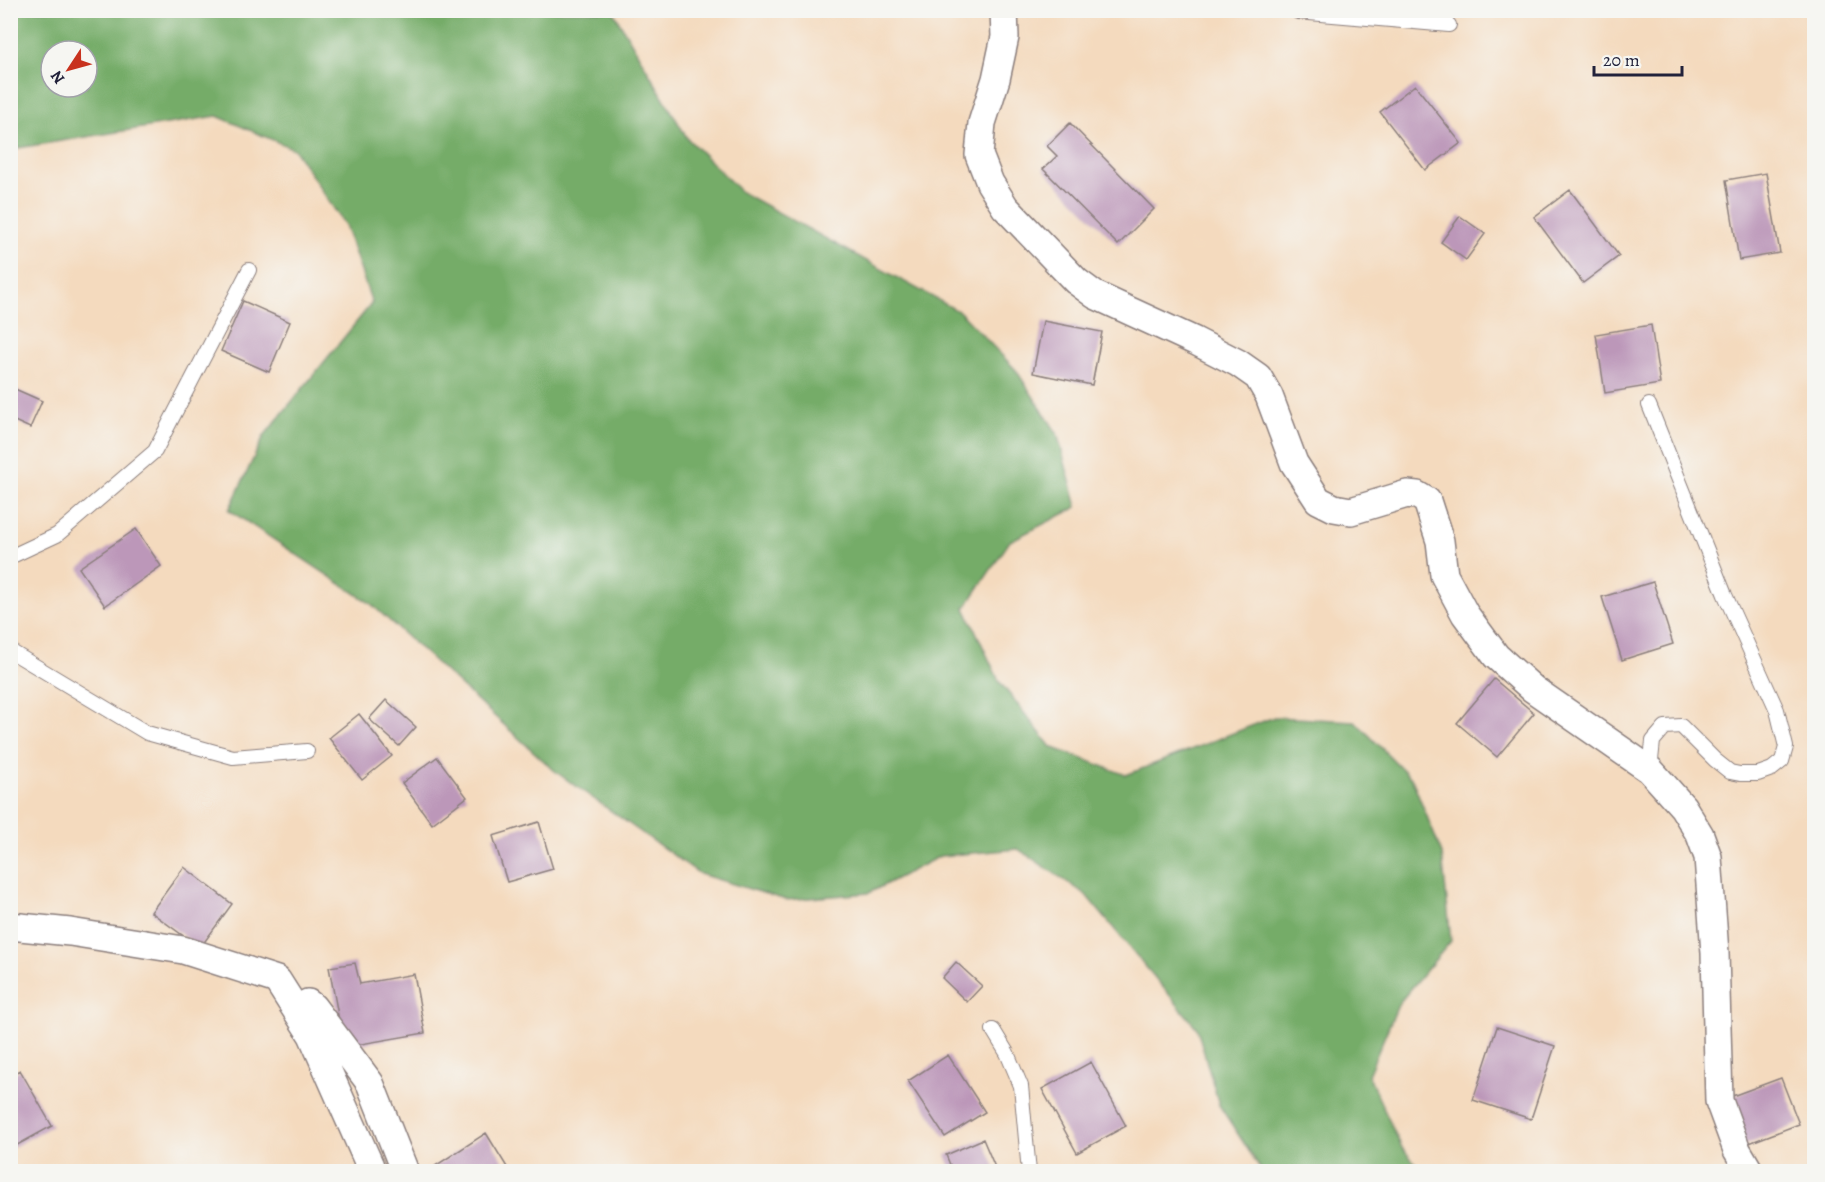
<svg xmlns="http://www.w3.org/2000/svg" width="1825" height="1182" viewBox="0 0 1825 1182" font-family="Alegreya,serif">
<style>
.forest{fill:#75ac68;stroke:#4c6752;stroke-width:1.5;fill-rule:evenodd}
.building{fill:#bc97b9}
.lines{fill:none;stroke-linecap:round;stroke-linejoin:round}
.lane-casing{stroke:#8b7e7c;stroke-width:16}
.street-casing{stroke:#8b7e7c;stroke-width:30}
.lane{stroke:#fff;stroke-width:14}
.street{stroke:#fff;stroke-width:27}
</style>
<rect width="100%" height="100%" fill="#f6f6f2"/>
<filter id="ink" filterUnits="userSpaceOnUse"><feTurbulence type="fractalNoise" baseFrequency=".0167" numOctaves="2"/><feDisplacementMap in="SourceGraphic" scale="12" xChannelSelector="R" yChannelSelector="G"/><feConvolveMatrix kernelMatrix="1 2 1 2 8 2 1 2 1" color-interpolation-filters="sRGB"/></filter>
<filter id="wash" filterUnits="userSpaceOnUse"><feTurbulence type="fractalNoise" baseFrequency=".008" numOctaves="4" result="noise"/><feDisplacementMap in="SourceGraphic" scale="24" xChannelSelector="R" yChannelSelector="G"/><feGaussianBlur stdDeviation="1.35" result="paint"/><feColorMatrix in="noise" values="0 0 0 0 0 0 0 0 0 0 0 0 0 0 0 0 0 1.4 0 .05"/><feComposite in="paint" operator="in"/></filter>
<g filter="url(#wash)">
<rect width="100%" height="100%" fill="#f4dabe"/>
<path class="forest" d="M11 10 613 11 687 138 741 192 960 312 1016 370 1057 433 1077 507 1010 541 965 608 999 681 1051 747 1126 775 1274 717 1355 721 1412 779 1442 854 1451 941 1399 1003 1368 1075 1402 1148 1422 1171H1262L1219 1105 1197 1028 1085 894 1018 849 940 856 869 893 786 900 700 874 556 772 370 603 229 510 264 436 372 303 345 225 294 149 217 116 11 149ZM51 51H87V87H51Z"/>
<g id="blocks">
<path class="building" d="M1415 85 1461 143 1425 170 1380 112Z
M1070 123 1154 209 1118 245 1043 169 1057 156 1047 146Z
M1766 173 1780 253 1739 260 1726 180Z
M1570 190 1619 256 1583 283 1534 217Z
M1460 216 1485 234 1466 260 1441 242Z
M243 301 290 322 269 372 221 351Z
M1043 321 1102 332 1092 385 1033 373Z
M1651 325 1660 384 1605 393 1596 334Z
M15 389 42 401 30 428 10 419V398Z
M136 529 161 566 105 606 79 568Z
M1653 582 1673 644 1622 660 1602 597Z
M1494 679 1534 713 1497 757 1457 723Z
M386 700 416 727 399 746 369 719Z
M359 714 392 756 362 780 329 738Z
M437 757 467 797 432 824 402 783Z
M539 822 553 869 507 882 493 836Z
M184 867 232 904 200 948 151 912Z
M956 962 982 986 967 1002 942 978Z
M355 963 360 984 414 974 425 1033 344 1047 329 967Z
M1497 1027 1555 1046 1531 1119 1473 1100Z
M948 1055 985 1112 945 1137 908 1081Z
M1091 1062 1126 1126 1077 1153 1042 1089Z
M20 1070 52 1126 10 1149V1075Z
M1781 1078 1799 1124 1744 1145 1727 1098Z
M486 1133 510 1172H426Z
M983 1139 997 1172H953L946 1155Z"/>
</g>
</g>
<g filter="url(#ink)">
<use href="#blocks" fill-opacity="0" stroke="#8b7e7c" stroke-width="1.5"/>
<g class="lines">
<defs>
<path id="lane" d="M1296 10 1298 12 1449 25
M1649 405 1725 595 1777 710 1786 747 1782 761 1772 769 1758 774H1740L1730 772 1715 760 1681 726 1665 727 1653 741 1650 770
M10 557 57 535 155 451 249 270
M10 648 12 652 147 733 233 757 307 751
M993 1030 1007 1053 1021 1086 1029 1172"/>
<path id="street" d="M1004 10 1005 37 996 79 982 123 979 155 990 183 1005 207 1076 281 1095 295 1195 341 1238 363 1258 377 1269 396 1294 463 1318 500 1334 508 1351 511 1407 494 1417 495 1427 501 1440 541 1444 575 1465 614 1496 656 1533 689 1650 770 1683 807 1700 835 1708 857 1715 953 1719 1101 1737 1150 1750 1172
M10 926 70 932 183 950 277 980 312 1035 370 1166 367 1172
M308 1003 313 1007 370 1083 405 1172"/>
</defs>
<use href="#lane" class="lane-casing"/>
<use href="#street" class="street-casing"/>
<use href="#lane" class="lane"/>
<use href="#street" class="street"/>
</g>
</g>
<rect width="1825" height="1182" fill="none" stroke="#f6f6f2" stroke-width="36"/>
<g transform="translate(69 69) rotate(234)"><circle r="28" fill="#f6f6f2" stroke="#a1a1a9" stroke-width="1.5"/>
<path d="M0-4.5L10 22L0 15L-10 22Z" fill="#c8321e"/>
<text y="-9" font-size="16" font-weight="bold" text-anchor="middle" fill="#22223b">N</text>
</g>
<path d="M1594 66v9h88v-9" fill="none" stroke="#22223b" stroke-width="3"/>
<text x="1603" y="66" font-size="18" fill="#22223b" stroke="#f6f6f2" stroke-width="4.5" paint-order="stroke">20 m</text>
</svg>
